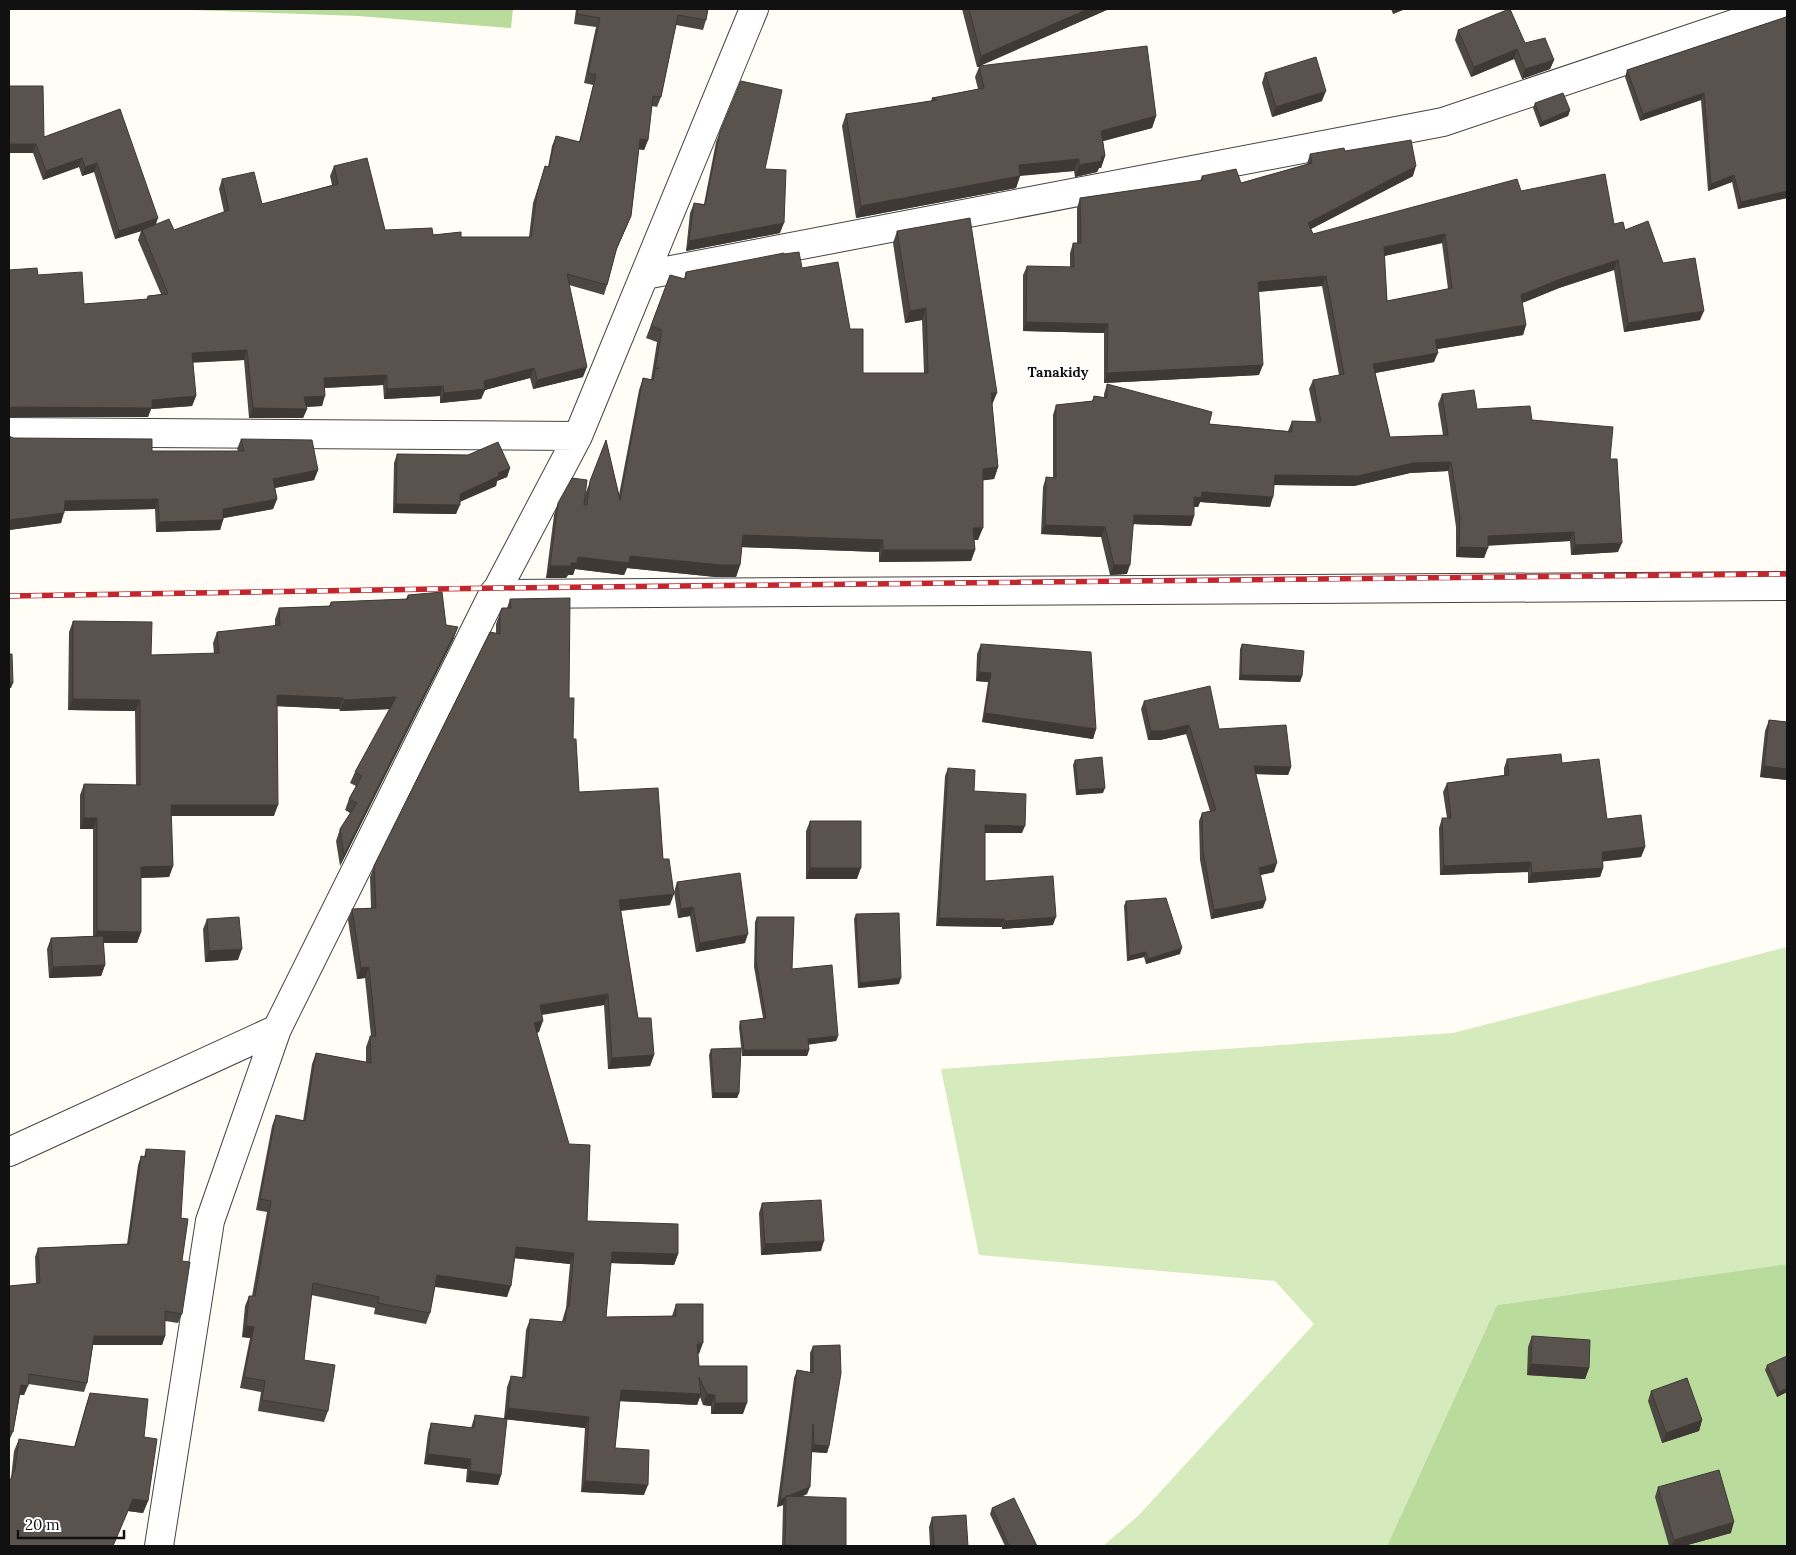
<svg xmlns="http://www.w3.org/2000/svg" width="1796" height="1555" viewBox="0 0 1796 1555" font-family="Lora,serif">
<style>
.green{fill:#d5ebbd}
.forest{fill:#b9dc9c}
.lines{fill:none;stroke-linecap:round;stroke-linejoin:round}
.minor-casing{stroke:#444;stroke-width:30}
.minor{stroke:#fff;stroke-width:28}
.rail-casing{stroke:#c4262e;stroke-width:5.5}
.rail{stroke:#fff;stroke-width:4;stroke-dasharray:11;stroke-linecap:butt}
.wall{fill:#4d4742;fill-rule:evenodd}
.shaded-wall{fill:#3f3936}
.building{fill:#5a524d;stroke:#3f3936;fill-rule:evenodd}
.labels{text-anchor:middle;stroke-width:5;stroke-linejoin:round;paint-order:stroke}
.neighbourhood-label{font-size:14px;font-weight:bold;fill:#111;stroke:#fff}
</style>
<rect width="100%" height="100%" fill="#fffdf5"/>
<path class="green" d="M1787 947V1264L1497 1305 1387 1546H1103L1139 1515 1314 1324 1275 1281 979 1255 941 1069 1453 1033Z"/>
<path class="forest" d="M163 9H513L511 28 358 16Z
M1787 1264V1546H1387L1497 1305Z"/>
<g class="lines">
<defs>
<path id="minor" d="M645 275 1443 122 1778 9
M9 432 578 436
M493 594 1787 586
M9 1152 277 1029
M159 1546 210 1221 277 1029 493 594 498 588 578 436 754 9"/>
</defs>
<use href="#minor" class="minor-casing"/>
<use href="#minor" class="minor"/>
<defs>
<path id="rail" d="M9 596 498 588 1787 574"/>
</defs>
<use href="#rail" class="rail-casing"/>
<use href="#rail" class="rail"/>
</g>
<path class="wall" d="M576 9H708L706 20 703 30 676 25 661 97 657 107 652 106 648 140 644 150 639 149 631 216 616 251 607 285 604 295 569 285 583 377 533 389 530 378 485 390 481 399 440 403V396L384 399 383 385 325 388 322 406 306 407 307 409 303 418H249L244 360 193 362 196 396 192 406 151 409 148 417H9L38 275 84 304 146 300 148 296 161 294 138 240 141 231 115 239 94 172 82 176 79 167 43 180 33 153H9V86L44 137 120 109 156 224 174 230 224 212 219 189 222 179 262 204 332 185 330 176 334 166 385 230 461 237H529L533 203 545 166 548 167 552 146 556 136 579 142 593 85 584 83 596 27 574 24Z
M962 9H1109L982 65 1156 116 1152 128 1103 141 1105 156 1101 168H1099L1097 172 1075 177 1074 171 1020 176 1016 188 856 218 842 126 846 114 931 101 932 98 978 89 975 77 979 67H977Z
M1391 9H1405L1393 14Z
M1787 15V198L1738 209 1732 182 1708 191 1701 100 1640 121 1625 77 1627 70 1786 17Z
M1458 30 1525 43 1554 60 1550 69 1522 79 1514 59 1471 77 1455 40Z
M1265 73 1322 101 1272 117 1262 83Z
M1535 103 1570 110 1568 116 1540 127 1533 108Z
M720 132 765 169 780 233 686 251 690 213 694 203 704 204 716 142Z
M1345 151 1413 176 1311 229 1313 234 1521 191 1614 224 1625 230 1663 263 1700 320 1624 332 1614 270 1559 288 1522 303 1526 325 1523 335 1437 349 1434 362 1375 373 1390 437 1443 435 1438 404 1442 394 1477 409 1532 420 1610 459 1618 552 1571 555 1570 541 1488 545 1484 558 1456 557V527L1448 471 1410 473 1354 486 1274 485 1270 507 1200 502 1198 507H1194V516L1191 526 1133 524 1127 574 1110 575 1101 537 1041 534 1043 487 1046 477 1053 478V415L1056 405 1092 401 1094 396 1104 398V394L1107 384 1209 424 1288 431 1292 421 1316 422 1309 389 1313 380 1339 375 1322 286 1258 292 1259 375 1104 383V333L1023 331V275L1027 266 1070 267V253L1073 243H1077V208L1080 198 1200 181 1202 176 1241 183 1307 164 1310 154ZM1442 243 1448 289 1387 301 1384 256Z
M897 231 992 405 998 467 994 479 983 480 978 540H974L975 550 971 561 879 562V552L742 547 740 565 736 577H716L627 568 624 575 575 569 573 575H568L566 578H546L554 515 558 503 586 492 606 440 619 495 639 390 643 378 651 380 657 342 646 338 670 275 684 279 686 272 784 254 802 268 850 329 863 373H924L922 320 905 323 893 243Z
M9 436 13 438 152 451H238L237 449 241 439 318 470 314 480 275 488 277 499 273 509 223 518V520L220 530 156 532 155 509 64 511 61 523 9 530Z
M397 454 510 468 507 477 497 481 496 486 460 502 456 514 393 513 394 463Z
M408 595 446 625 454 638 340 866 336 841 340 829 350 813 345 810 349 799 356 786 350 783 355 772 390 709 340 711 339 709 277 706 274 816H171L173 866 169 877 141 878V932L137 943H103L105 965 101 976 49 978 47 949 51 938 93 936V829H80V795L84 784 136 785 135 711 68 710 69 632 73 621 151 655 214 654 213 643 217 632 275 626V619L279 608 329 606 331 602 406 599Z
M510 599 569 698 579 792 663 859 670 905 621 911 638 1018 654 1055 650 1066 608 1069 604 1005 542 1015 539 1032 537 1033 587 1221 678 1254 674 1265 611 1263 606 1317 672 1316 676 1304 699 1354H698L699 1366 743 1414H711V1406L703 1405 700 1397 697 1405 620 1401 615 1448 644 1495 581 1492 585 1428 504 1419 507 1387 511 1376 522 1378 526 1330 530 1319 562 1322 563 1318 566 1308 570 1264 515 1258 507 1297 435 1287 430 1313 426 1324 374 1314 375 1308 311 1295 304 1360 328 1411 324 1422 258 1411 261 1392 240 1388 250 1338 242 1337 245 1306 249 1296H252L267 1212 256 1210 272 1126 276 1115 303 1121 312 1064 316 1053 366 1062V1047L370 1036H371L365 978 357 979 348 920 352 909 371 908 370 877 374 866 496 633V624L500 613 507 608Z
M981 644 1096 729 1093 739 982 722 988 682 976 681 977 654Z
M1242 644 1302 676 1300 682 1239 680 1240 649Z
M1144 701 1219 729 1291 767 1288 775 1256 774 1274 872 1260 875 1263 908 1211 919 1200 860 1199 821 1202 813 1210 811 1186 734 1160 740H1148L1141 709Z
M1769 720 1787 722V780L1760 777 1765 731Z
M1507 759 1562 763 1607 819 1645 847 1641 857 1603 861V868L1600 877 1528 883V872L1440 875 1439 828 1442 818H1447L1443 792 1447 783 1504 775V768Z
M1075 760 1103 793 1076 795 1073 765Z
M948 768 1022 833H985V881L1053 925 1002 929V927L936 926 945 776Z
M810 821 857 879H806V831Z
M677 882 745 943 696 952 690 916 678 918 674 892Z
M1126 901 1180 954 1146 964 1144 957 1127 961 1124 906Z
M856 914 899 984 858 988 854 919Z
M757 917 838 1036 836 1041 808 1044 809 1050 807 1056H742L739 1027 740 1021 763 1018 754 967 755 922Z
M207 919 238 960 205 962 203 929Z
M711 1049 739 1093 737 1098H712L709 1055Z
M146 1149 181 1218 182 1314 178 1323 165 1321V1336L162 1345H93L87 1383 84 1392 28 1384 24 1395H20L13 1432 9 1441V1286L36 1284 35 1257 38 1248 127 1244 138 1165 141 1156 144 1157Z
M762 1203 821 1251 761 1255 759 1213Z
M1532 1336 1589 1368 1585 1379 1527 1375 1528 1347Z
M813 1346 829 1446 827 1453 812 1452 807 1494 801 1497 846 1546H782L783 1505 777 1507 794 1378 797 1370 810 1372V1353Z
M1767 1365 1787 1392 1777 1397 1765 1370Z
M1651 1391 1702 1420 1699 1431 1662 1443 1648 1401Z
M90 1393 144 1437 148 1501 143 1513 128 1511 11 1478 14 1451 19 1439 74 1447 86 1405Z
M475 1415 501 1475 498 1485 466 1482 467 1469 424 1464 428 1433 431 1423 471 1428Z
M1658 1487 1731 1533 1684 1546H1669L1655 1497Z
M992 1508 1037 1546H1005L990 1514Z
M932 1517 968 1546H930L929 1527Z"/>
<path class="shaded-wall" d="M1088 9H1109L977 67 981 56Z
M1395 9H1405L1393 14Z
M1517 49 1514 59 1471 77 1474 67Z
M1554 60 1550 69 1522 79 1525 69Z
M1326 91 1322 101 1272 117 1276 107Z
M1704 93 1701 100 1640 121 1643 114Z
M1570 110 1568 116 1540 127 1542 122Z
M1156 116 1152 128 1096 143 1101 131Z
M640 139 648 140 644 150 637 149Z
M9 144H36L33 153H9Z
M1105 156 1101 168H1099L1097 172 1075 177 1079 165 1101 157Z
M82 158 79 167 43 180 46 171Z
M1079 159 1074 171 1014 176 1019 165Z
M97 163 94 172 82 176 85 167Z
M1416 166 1413 176 1305 232 1308 223Z
M1734 175 1732 182 1708 191 1711 184Z
M1020 176 1016 188 856 218 861 206Z
M1787 191V198L1738 209 1741 202Z
M631 216 627 226 613 257 617 247Z
M158 218 155 227 115 239 119 231Z
M784 223 780 233 686 251 689 241Z
M1445 234 1442 243 1380 257 1384 247Z
M1618 260 1614 270 1559 288 1517 305 1521 295 1563 278Z
M1326 276 1322 286 1254 292 1258 282Z
M926 308 922 320 905 323 910 311Z
M1704 311 1700 320 1624 332 1628 323Z
M1026 322 1108 324 1104 333 1023 331Z
M1526 325 1523 335 1432 350 1435 340Z
M247 350 244 360 188 363 192 353Z
M1438 353 1434 362 1370 374 1373 364Z
M1263 365 1259 375 1104 383 1107 373Z
M587 367 583 377 533 389 537 380Z
M534 368 530 378 485 390 481 399 440 403 444 393 484 381Z
M387 375 383 385 320 388 324 378Z
M443 386 440 396 384 399 387 389Z
M991 393H997L992 405Z
M196 396 192 406 151 409 148 417H9V408L13 407 152 400Z
M325 396 322 406 301 407 304 397Z
M253 408 307 409 303 418H249Z
M1451 462 1448 471 1410 473 1354 486 1272 485 1275 475 1413 463Z
M998 467 994 479 978 481 983 469Z
M510 468 507 477 497 481 496 486 456 503 460 494 498 473Z
M318 470 314 480 270 489 273 479Z
M1202 492 1273 497 1270 507 1200 502 1198 507 1190 506 1194 497Z
M158 499 155 509 61 511 65 501Z
M277 499 273 509 219 519 223 509Z
M396 504 460 505 456 514 393 513Z
M64 513 61 523 9 530V520Z
M1134 515 1194 516 1191 526 1130 524Z
M223 520 220 530 156 532 159 522Z
M1045 525 1105 527 1101 537 1041 534Z
M973 528H983L978 540H969Z
M1574 532 1570 541 1485 546 1488 536Z
M743 535 883 540 879 552 738 547Z
M1622 543 1618 552 1571 555 1575 545Z
M1459 547 1488 548 1484 558 1456 557Z
M883 550H975L971 561 879 562Z
M630 556 740 565 736 577H716L627 568 624 575 575 569 573 575H568L566 578H546L550 566 571 563 578 557Z
M1114 565H1130L1127 574 1110 575Z
M458 627 454 638 340 866 344 855Z
M979 672 991 673 988 682 976 681Z
M1241 675 1302 676 1300 682 1239 680Z
M9 683H13L11 688H9Z
M277 695 343 698 339 709 273 706Z
M396 697 392 709 340 711 344 700Z
M73 699 140 700 135 711 68 710Z
M985 713 1096 729 1093 739 982 722Z
M1189 725 1186 734 1160 740H1148L1151 731Z
M1254 766 1291 767 1288 775 1251 774Z
M1764 766 1787 769V780L1760 777Z
M1105 788 1103 793 1076 795 1078 790Z
M171 805H278L274 816H167Z
M84 818H97L93 829H80Z
M985 825 1025 826 1022 833H982Z
M1645 847 1641 857 1599 862 1602 852Z
M1531 862 1528 872 1440 875 1444 866Z
M1277 863 1274 872 1256 876 1259 868Z
M173 866 169 877 137 878 141 867Z
M810 868H861L857 879H806Z
M1603 868 1600 877 1528 883 1532 873Z
M674 894 670 905 615 911 619 900Z
M1266 900 1263 908 1211 919 1214 910Z
M693 907 690 916 678 918 681 909Z
M1056 917 1053 925 1002 929 1005 921Z
M939 918 1004 919 1002 927 936 926Z
M97 931 141 932 137 943H93Z
M748 934 745 943 696 952 700 943Z
M1182 948 1180 954 1146 964 1148 959Z
M242 949 238 960 205 962 209 951Z
M1146 952 1144 957 1127 961 1129 956Z
M105 965 101 976 49 978 53 967Z
M369 967 365 978 357 979 361 968Z
M901 978 899 984 858 988 860 983Z
M608 994 604 1005 536 1015 540 1005Z
M543 1021 539 1032 530 1034 534 1023Z
M838 1036 836 1041 806 1045 808 1039Z
M744 1050H809L807 1056H742Z
M654 1055 650 1066 608 1069 612 1058Z
M714 1093H739L737 1098H712Z
M824 1241 821 1251 761 1255 765 1244Z
M516 1247 574 1253 570 1264 512 1258Z
M612 1252 678 1254 674 1265 608 1263Z
M437 1275 511 1286 507 1297 433 1286Z
M246 1326 254 1327 250 1338 242 1337Z
M94 1336H165L162 1345H91Z
M703 1343 699 1354 693 1355 697 1344Z
M1531 1364 1589 1368 1585 1379 1527 1375Z
M21 1385 28 1386 24 1395 18 1394Z
M1787 1388V1392L1777 1397 1779 1392Z
M621 1390 701 1394 697 1405 617 1401Z
M707 1394 715 1395 711 1406 703 1405Z
M715 1403H747L743 1414H711Z
M508 1408 589 1417 585 1428 504 1419Z
M1702 1420 1699 1431 1662 1443 1666 1433Z
M814 1445 829 1446 827 1453 811 1452Z
M428 1454 471 1459 467 1469 424 1464Z
M470 1471 501 1475 498 1485 466 1482Z
M585 1481 648 1485 644 1495 581 1492Z
M810 1487 807 1494 786 1503V1497Z
M786 1497 783 1505 777 1507 780 1500Z
M133 1499 148 1501 143 1513 128 1511 113 1546Z
M1734 1522 1731 1533 1684 1546H1671L1674 1540Z"/>
<path class="building" d="M578 9H708L706 20 678 15 661 97 653 96 648 140 640 139 631 216 617 247 607 285 567 274 587 367 537 380 534 368 484 381 485 389 444 393 443 386 387 389V375L324 378 325 396 304 397 307 409 253 408 247 350 192 353 196 396 152 400V408L13 407 9 408V270L37 268 38 275 82 272 84 304 148 299V296L168 294 142 230 169 219 174 230 229 210 222 179 254 172 262 204 338 184 334 166 367 158 385 230 432 228 433 235 461 232V237H531L537 194 545 166 549 167 556 136 580 142 596 75 588 73 600 18 577 14Z
M969 9H1088L981 56Z
M1509 9H1510L1525 43 1545 38 1554 60 1525 69 1517 49 1474 67 1458 30Z
M1787 15V191L1741 202 1734 175 1711 184 1704 93 1643 114 1627 70 1786 17Z
M1147 46 1156 116 1101 131 1105 156 1101 157 1102 161 1079 165V159L1019 165 1020 176 861 206 846 114 937 100 932 98 984 88 979 66Z
M1316 57 1326 91 1276 107 1265 73Z
M741 81 782 90 765 169 786 170 784 223 689 241 694 203 705 205 720 132Z
M9 86H43L44 137 120 109 158 218 119 231 97 163 85 167 82 158 46 171 36 144H9Z
M1563 93 1570 110 1542 122 1535 103Z
M1411 140 1416 166 1308 223 1313 234 1517 179 1521 191 1605 174 1614 224 1623 222 1625 230 1648 221 1663 263 1695 258 1704 311 1628 323 1618 260 1563 278 1521 295 1526 325 1435 340 1438 353 1373 364 1390 437 1448 435 1442 394 1474 390 1477 409 1530 406 1532 420 1613 427 1610 459H1617L1622 543 1575 545 1574 532 1488 536V548L1459 547 1460 517 1451 462 1413 463 1358 476 1275 475 1273 497 1202 492 1201 498 1194 497V516L1134 515 1130 565H1114L1105 527 1045 525 1046 477 1056 478V405L1093 401 1094 396 1107 398V384L1212 412 1209 424 1292 432V421L1321 422 1313 380 1344 374 1326 276 1258 282 1263 365 1107 373 1108 324 1026 322 1027 266 1074 267 1073 243H1081L1080 198 1203 180 1202 176 1236 169 1241 183 1312 163 1310 154 1344 148 1345 151ZM1445 234 1452 288 1387 301 1384 247Z
M970 218 997 393H991L998 467 983 469V528H973L975 550H883V540L743 535 740 565H721L630 556 629 563 578 557 577 563H571V566H550L558 503 572 478 587 480 584 505H587L590 481 606 440 620 500 643 378 653 380 655 369 659 368H655L662 330 651 326 670 275 685 279 686 272 784 253V254L799 252 802 268 838 262 850 329H863V373H928L926 308 910 311 897 231Z
M9 436 13 438 152 439V451H244L241 439 312 440 318 470 273 479 277 499 223 509V520L159 522 158 499 65 501 64 513 9 520Z
M498 442 510 468 498 473 499 476 460 494V505L396 504 397 454 468 455Z
M442 592 446 625 458 627 344 855 340 829 357 803 349 799 362 776 355 772 396 697 344 700 343 698 277 695 278 805H171L173 866 141 867V932L97 931V818H84V784L140 785V700L73 699V621L152 622 151 655 219 653 217 632 280 625 279 608 331 606V602L408 599V595Z
M570 598 569 698H574L573 739H576L579 792 658 788 663 859H669L674 894 619 900 638 1018H651L654 1055 612 1058 608 994 540 1005 543 1021 534 1023 569 1144 590 1145 587 1221 678 1224V1254L612 1252 606 1317 676 1316V1304H703V1343L697 1344 699 1366H747V1403H715V1395L707 1394 699 1377 701 1394 621 1390 615 1448 649 1450 648 1485 585 1481 589 1417 508 1408 511 1376 525 1378 530 1319 565 1322 567 1307H569L574 1253 516 1247 511 1286 437 1275 430 1313 378 1303 379 1297 313 1283 304 1360 335 1365 328 1411 262 1400 265 1381 244 1377 254 1327 246 1326 249 1296H255L271 1201 260 1199 276 1115 305 1121 316 1053 371 1063 370 1036H376L369 967 361 968 352 909 376 908 374 866 490 632 500 634V613L502 608H511L510 599Z
M981 644 1091 652 1096 729 985 713 991 673 979 672Z
M1242 644 1304 651 1302 676 1241 675Z
M9 654H12L13 683H9Z
M1210 686 1219 729 1286 725 1291 767 1254 766 1277 863 1259 868 1266 900 1214 910 1203 852 1202 813 1216 810 1189 725 1163 731H1151L1144 701Z
M1769 720 1787 722V769L1764 766Z
M1561 754 1562 763 1599 759 1607 819 1641 815 1645 847 1602 852 1603 868 1532 873 1531 862 1444 866 1442 818H1451L1447 783 1509 775 1507 759Z
M1102 757 1105 788 1078 790 1075 760Z
M948 768 975 770 974 791 1026 794 1025 826 985 825V881L1053 876 1056 917 1005 921 1004 919 939 918Z
M810 821H861V868H810Z
M740 873 748 934 700 943 693 907 681 909 677 882Z
M1166 898 1182 948 1148 959 1146 952 1129 956 1126 901Z
M899 913 901 978 860 983 856 914Z
M239 917 242 949 209 951 207 919Z
M757 917H794L792 969 832 965 838 1036 808 1039 809 1050H744L740 1021 766 1018 756 961Z
M103 936 105 965 53 967 51 938Z
M741 1048 739 1093H714L711 1049Z
M146 1149 185 1151 181 1218 188 1219 182 1261 190 1262 182 1314 165 1311V1336H94L87 1383 29 1374 28 1386 21 1385 13 1432 9 1431V1286L40 1283 38 1248 129 1244 141 1156 146 1157Z
M821 1200 824 1241 765 1244 762 1203Z
M1532 1336 1590 1340 1589 1368 1531 1364Z
M840 1345 841 1373 829 1446 814 1445 813 1424 810 1487 788 1496H786V1497L780 1500 797 1370 813 1373V1346Z
M1787 1356V1388L1779 1392 1767 1365Z
M1687 1378 1702 1420 1666 1433 1651 1391Z
M90 1393 148 1399 144 1437 157 1439 148 1501 133 1499 113 1546H9V1483L15 1469 19 1439 75 1447Z
M475 1415 507 1419 501 1475 470 1471 471 1459 428 1454 431 1423 474 1428Z
M1719 1470 1734 1522 1674 1540 1658 1487Z
M786 1496 846 1498V1546H785Z
M1014 1498 1037 1546H1009L992 1508Z
M966 1515 968 1546H934L932 1517Z"/>
<g class="labels">
<g class="neighbourhood-label">
<text x="1058" y="377">Tanakidy</text>
</g>
</g>
<rect width="1796" height="1555" fill="none" stroke="#111111" stroke-width="20"/>
<path d="M18 1530v8h106v-8" fill="none" stroke="#111111" stroke-width="2.5"/>
<text x="25" y="1530" font-size="15" fill="#111111" stroke="#ffffff" stroke-width="4" paint-order="stroke">20 m</text>
</svg>
